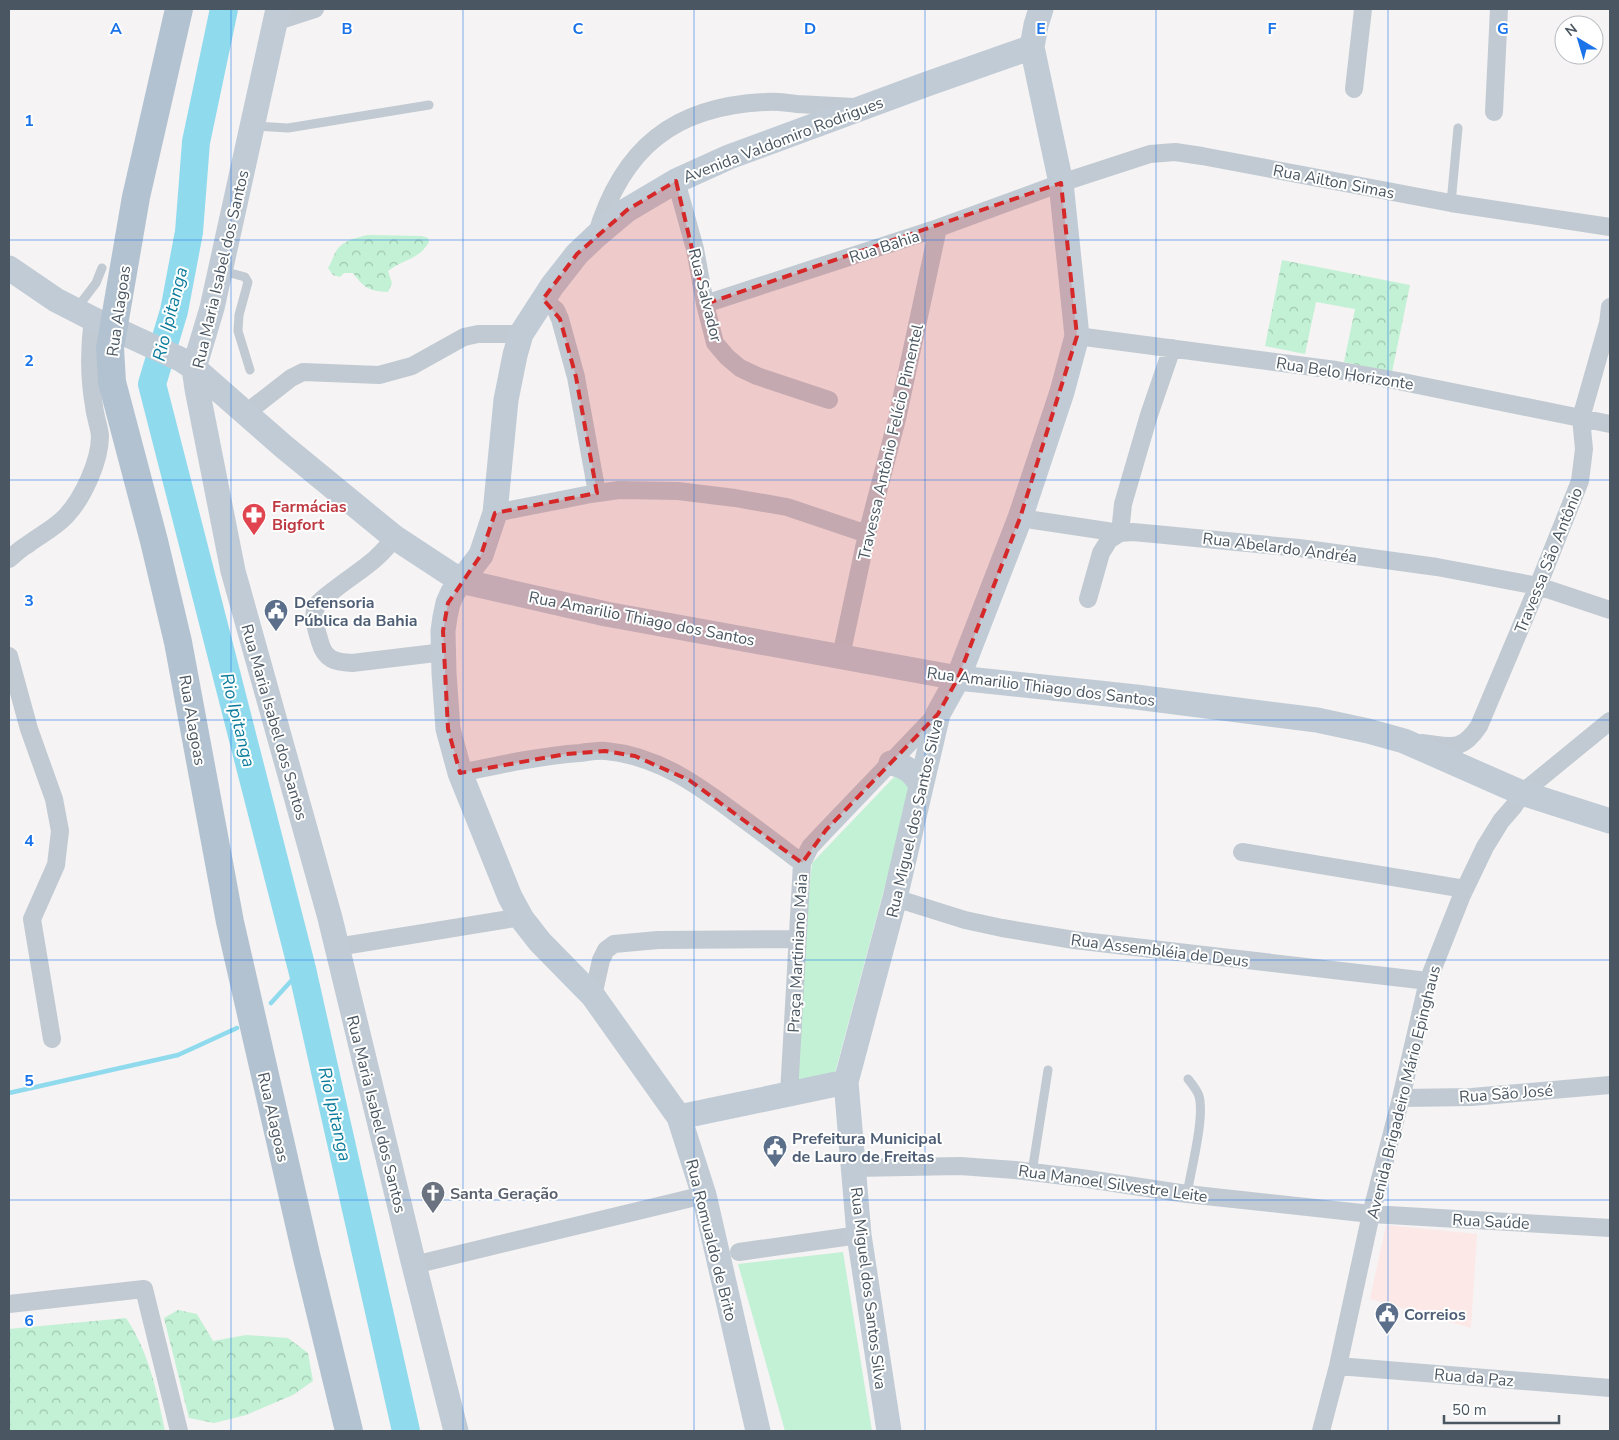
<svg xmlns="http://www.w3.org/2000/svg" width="1619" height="1440" viewBox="0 0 1619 1440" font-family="'Nunito Sans',sans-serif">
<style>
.medical{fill:#fce8e6}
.forest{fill:url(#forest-crowns)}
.park{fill:#c3f1d5}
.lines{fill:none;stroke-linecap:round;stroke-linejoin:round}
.stream{stroke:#90daee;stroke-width:4.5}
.river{stroke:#90daee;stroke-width:28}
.lane{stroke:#c1cad2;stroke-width:9}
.street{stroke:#c1cad2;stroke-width:18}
.secondary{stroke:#c1cbd6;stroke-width:25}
.primary{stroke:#b3c2d1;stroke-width:28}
.marked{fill:#d62828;fill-opacity:0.2;stroke:#d62828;stroke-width:4;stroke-dasharray:10 6;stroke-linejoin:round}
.grid{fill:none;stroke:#1a73e8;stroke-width:1;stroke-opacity:0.55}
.labels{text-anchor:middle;stroke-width:4;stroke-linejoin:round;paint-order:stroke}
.street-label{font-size:16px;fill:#4a5661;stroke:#fff}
.health-label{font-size:16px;font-weight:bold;fill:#be3a42;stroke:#fff;text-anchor:start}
.service-label{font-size:16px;font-weight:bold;fill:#4e5e75;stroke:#fff;text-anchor:start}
.worship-label{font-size:16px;font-weight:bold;fill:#5b616d;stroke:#fff;text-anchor:start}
.water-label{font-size:18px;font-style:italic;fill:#0c7c9b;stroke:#fff}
.grid-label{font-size:16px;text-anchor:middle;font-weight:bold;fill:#1a73e8;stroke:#fff;stroke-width:4;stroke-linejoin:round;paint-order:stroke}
</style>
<defs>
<pattern id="forest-crowns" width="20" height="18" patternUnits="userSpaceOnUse" patternTransform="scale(1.25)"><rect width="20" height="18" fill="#c3f1d5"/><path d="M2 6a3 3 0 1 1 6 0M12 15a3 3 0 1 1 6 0" fill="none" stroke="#a0c6b0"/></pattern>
</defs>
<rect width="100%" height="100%" fill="#f5f3f3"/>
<path class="medical" d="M1386 1225 1477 1234 1471 1328 1370 1299Z"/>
<path class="forest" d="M368 235 422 236 428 238 429 242C419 260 403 259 388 271L392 283 388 292C369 291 364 288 353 273H344L340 277 333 275 328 268C331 263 333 258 335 253 342 240 356 238 368 235Z
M1282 260 1410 285 1392 372 1344 362 1355 309 1316 302 1305 354 1265 346Z
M178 1310 197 1314 213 1341 246 1335 288 1338 308 1353 313 1381 293 1395 246 1415 214 1423 189 1418 164 1318Z
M126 1318C149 1352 157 1392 165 1431H9V1329Z"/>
<path class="park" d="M897 774 913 781 835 1073 788 1084 812 863Z
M843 1252 872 1431H785L738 1264Z"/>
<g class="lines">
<path class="stream" d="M271 1003 302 969
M9 1093 178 1055 237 1028"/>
<path class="river" d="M224 9 196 142 189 232 174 311 152 384 302 969 406 1431"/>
<path class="lane" d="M255 126 288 128 429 105
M1451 203 1458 128
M223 271 245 277 248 282 239 315 238 331 250 370
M77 308 96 283 102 268
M1032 1172 1048 1070
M1187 1194C1191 1170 1205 1117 1199 1096 1197 1090 1192 1084 1188 1079"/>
<path class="street" d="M275 22 315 9
M1354 89 1363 9
M1494 112 1499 9
M676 181 695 249 705 304 715 343 727 357 740 368 757 376 829 400
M596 236C622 148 674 106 766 102 776 101 787 103 797 104 816 105 835 106 854 107
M543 299 556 310 560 319 576 377 597 493
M705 304 938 228 1061 183 1150 154 1175 152 1202 156 1451 203 1610 227
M1077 336 1336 370 1398 381 1610 424
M246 413 291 378 303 372 379 375 412 366 464 337 478 334H521
M495 513 591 494 619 490 678 491 735 498 787 507 867 534
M1020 518 1120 533 1133 532 1165 535 1299 548 1437 567 1538 586 1610 610
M394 537C380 560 355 573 334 590 329 594 321 599 317 605 311 615 317 632 320 642 325 660 335 662 352 663L444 652
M9 559C15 554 20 549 27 545 40 535 55 528 66 516 83 498 100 461 100 436 99 426 95 416 94 406 89 378 89 348 93 319
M1088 599 1101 553 1109 540 1120 533 1123 504 1149 415 1172 348
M9 656 29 729 54 799 60 831 56 865 32 919 52 1039
M841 656 867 534 897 419 938 228
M1422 743C1451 746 1461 753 1479 726L1538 586 1580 481 1584 449 1581 418 1608 323 1610 307
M460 773C499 765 539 756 580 753 588 752 598 750 606 751 658 756 698 785 738 815 760 831 781 847 802 863
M1242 852 1465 889
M895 898 965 920 1002 928 1074 940 1428 981
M337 947 521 917
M593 996 601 960 606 950 614 944 658 940 797 939
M789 1094 802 863 810 847 826 830 937 714
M1401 1098 1472 1097 1610 1085
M854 1168 960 1166 1015 1170 1081 1178 1187 1194 1371 1214 1610 1228
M739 1252 859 1235
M414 1265 704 1195
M9 1304 144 1289 179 1431
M1338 1366 1610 1388
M1321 1431 1338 1366 1371 1214 1401 1098 1428 981 1462 895 1485 847 1501 821 1514 806 1522 793 1610 721"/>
<path class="secondary" d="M278 9 212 308 194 368 197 389 233 571 330 918 414 1265 456 1431
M9 268 56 300 93 319 182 360 194 368 283 446 394 537 461 581 606 614 958 678 1136 697 1317 720 1368 731 1404 741 1522 793 1610 821
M891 763C906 766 914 772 921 786
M679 1117 846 1082
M758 1431 704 1195 679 1117 593 996 540 942 522 919 510 897 460 773 448 729 444 673 443 631 445 617 448 603 453 592 481 555 495 513 506 400 515 355 521 334 552 286 577 254 596 236 627 210 676 181 729 157 927 84 1032 47
M889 1431 859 1235 846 1082 895 898 938 714 958 678 1020 518 1062 392 1077 336 1061 183 1032 47 1036 25 1041 9"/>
<path class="primary" d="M179 9 136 197 110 348 112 382 154 541 178 642 230 922 306 1254 349 1431"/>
</g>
<path class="marked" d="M676 181 705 304 1061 183 1077 336 1020 518 958 678 938 714 826 830 802 863 689 780 635 756 605 751 566 754 460 773 448 729 443 631 448 603 481 555 495 513 597 493 576 377 560 319 543 299 577 254 627 210Z"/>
<path class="grid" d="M231 9V1431M463 9V1431M694 9V1431M925 9V1431M1156 9V1431M1388 9V1431M9 240H1610M9 480H1610M9 720H1610M9 960H1610M9 1200H1610"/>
<defs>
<symbol id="pharmacy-pin" viewBox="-11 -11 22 30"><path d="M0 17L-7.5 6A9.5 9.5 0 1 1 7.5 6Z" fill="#e0444e" stroke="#fff"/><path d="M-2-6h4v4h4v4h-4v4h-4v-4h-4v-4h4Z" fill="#fff"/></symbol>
<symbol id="civic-pin" viewBox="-11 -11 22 30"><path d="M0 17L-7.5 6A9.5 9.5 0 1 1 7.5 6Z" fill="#5c6f8a" stroke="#fff"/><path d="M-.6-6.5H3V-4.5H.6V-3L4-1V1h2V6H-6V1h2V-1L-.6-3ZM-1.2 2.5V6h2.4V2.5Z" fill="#fff"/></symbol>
<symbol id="church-pin" viewBox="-11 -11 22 30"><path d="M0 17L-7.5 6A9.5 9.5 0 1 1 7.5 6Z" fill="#6b7280" stroke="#fff"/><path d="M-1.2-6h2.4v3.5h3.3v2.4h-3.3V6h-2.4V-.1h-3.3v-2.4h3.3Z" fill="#fff"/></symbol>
</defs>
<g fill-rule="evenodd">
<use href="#pharmacy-pin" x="240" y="501" width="28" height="38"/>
<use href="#civic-pin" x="262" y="597" width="28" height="38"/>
<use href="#civic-pin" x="761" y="1133" width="28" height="38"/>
<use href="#church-pin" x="419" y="1179" width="28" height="38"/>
<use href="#civic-pin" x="1373" y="1300" width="28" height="38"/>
</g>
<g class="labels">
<g class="street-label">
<text transform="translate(783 139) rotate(-21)" y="6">Avenida Valdomiro Rodrigues</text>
<text transform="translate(1334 181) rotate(11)" y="6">Rua Ailton Simas</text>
<text transform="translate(884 246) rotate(-18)" y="6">Rua Bahia</text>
<text transform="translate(220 269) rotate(-77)" y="6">Rua Maria Isabel dos Santos</text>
<text transform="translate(706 295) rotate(76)" y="6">Rua Salvador</text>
<text transform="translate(118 311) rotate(-82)" y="6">Rua Alagoas</text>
<text transform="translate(1345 373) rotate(9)" y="6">Rua Belo Horizonte</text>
<text transform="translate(890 442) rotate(-77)" y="6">Travessa Antônio Felício Pimentel</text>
<text transform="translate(1280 547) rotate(7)" y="6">Rua Abelardo Andréa</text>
<text transform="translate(1548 560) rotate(-68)" y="6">Travessa São Antônio</text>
<text transform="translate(642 618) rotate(11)" y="6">Rua Amarilio Thiago dos Santos</text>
<text transform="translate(1041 686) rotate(7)" y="6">Rua Amarilio Thiago dos Santos</text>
<text transform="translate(193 720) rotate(80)" y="6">Rua Alagoas</text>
<text transform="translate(275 722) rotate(74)" y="6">Rua Maria Isabel dos Santos</text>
<text transform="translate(914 818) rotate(-77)" y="6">Rua Miguel dos Santos Silva</text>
<text transform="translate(1160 950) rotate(7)" y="6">Rua Assembléia de Deus</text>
<text transform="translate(797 953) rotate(-87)" y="6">Praça Martiniano Maia</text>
<text transform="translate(1403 1092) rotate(-76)" y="6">Avenida Brigadeiro Mário Epinghaus</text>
<text transform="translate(1506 1093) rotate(-4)" y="6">Rua São José</text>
<text transform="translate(377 1114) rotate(76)" y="6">Rua Maria Isabel dos Santos</text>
<text transform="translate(274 1117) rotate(77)" y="6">Rua Alagoas</text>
<text transform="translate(1113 1183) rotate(8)" y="6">Rua Manoel Silvestre Leite</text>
<text transform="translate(1491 1221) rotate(3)" y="6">Rua Saúde</text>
<text transform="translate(712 1240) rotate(76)" y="6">Rua Romualdo de Brito</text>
<text transform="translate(869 1288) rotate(83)" y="6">Rua Miguel dos Santos Silva</text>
<text transform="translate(1474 1377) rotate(5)" y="6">Rua da Paz</text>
</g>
<g class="health-label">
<text x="272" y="512">Farmácias<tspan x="272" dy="18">Bigfort</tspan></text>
</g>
<g class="service-label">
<text x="294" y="608">Defensoria<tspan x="294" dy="18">Pública da Bahia</tspan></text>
<text x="792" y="1144">Prefeitura Municipal<tspan x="792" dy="18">de Lauro de Freitas</tspan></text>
<text x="1404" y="1320">Correios</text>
</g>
<g class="worship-label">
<text x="450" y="1199">Santa Geração</text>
</g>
<g class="water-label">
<text transform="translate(170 314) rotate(-76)" y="6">Rio Ipitanga</text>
<text transform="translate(238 720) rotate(76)" y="6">Rio Ipitanga</text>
<text transform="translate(335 1114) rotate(77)" y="6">Rio Ipitanga</text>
</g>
</g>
<g class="grid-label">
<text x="116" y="34">A</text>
<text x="347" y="34">B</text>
<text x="578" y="34">C</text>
<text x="810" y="34">D</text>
<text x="1041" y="34">E</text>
<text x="1272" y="34">F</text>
<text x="1503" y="34">G</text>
<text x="29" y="126">1</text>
<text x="29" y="366">2</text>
<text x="29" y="606">3</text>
<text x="29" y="846">4</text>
<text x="29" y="1086">5</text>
<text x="29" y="1326">6</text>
</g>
<rect width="1619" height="1440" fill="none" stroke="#4a5661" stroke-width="20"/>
<g transform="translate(1579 40) rotate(322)"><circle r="24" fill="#ffffff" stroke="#b7bbc0"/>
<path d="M0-4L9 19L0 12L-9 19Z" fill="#1a73e8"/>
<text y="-8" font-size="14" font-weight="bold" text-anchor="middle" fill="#4a5661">N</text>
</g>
<path d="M1444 1415v8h115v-8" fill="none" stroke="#4a5661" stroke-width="2.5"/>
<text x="1452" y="1415" font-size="15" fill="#4a5661" stroke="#ffffff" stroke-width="4" paint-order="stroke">50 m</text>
</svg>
